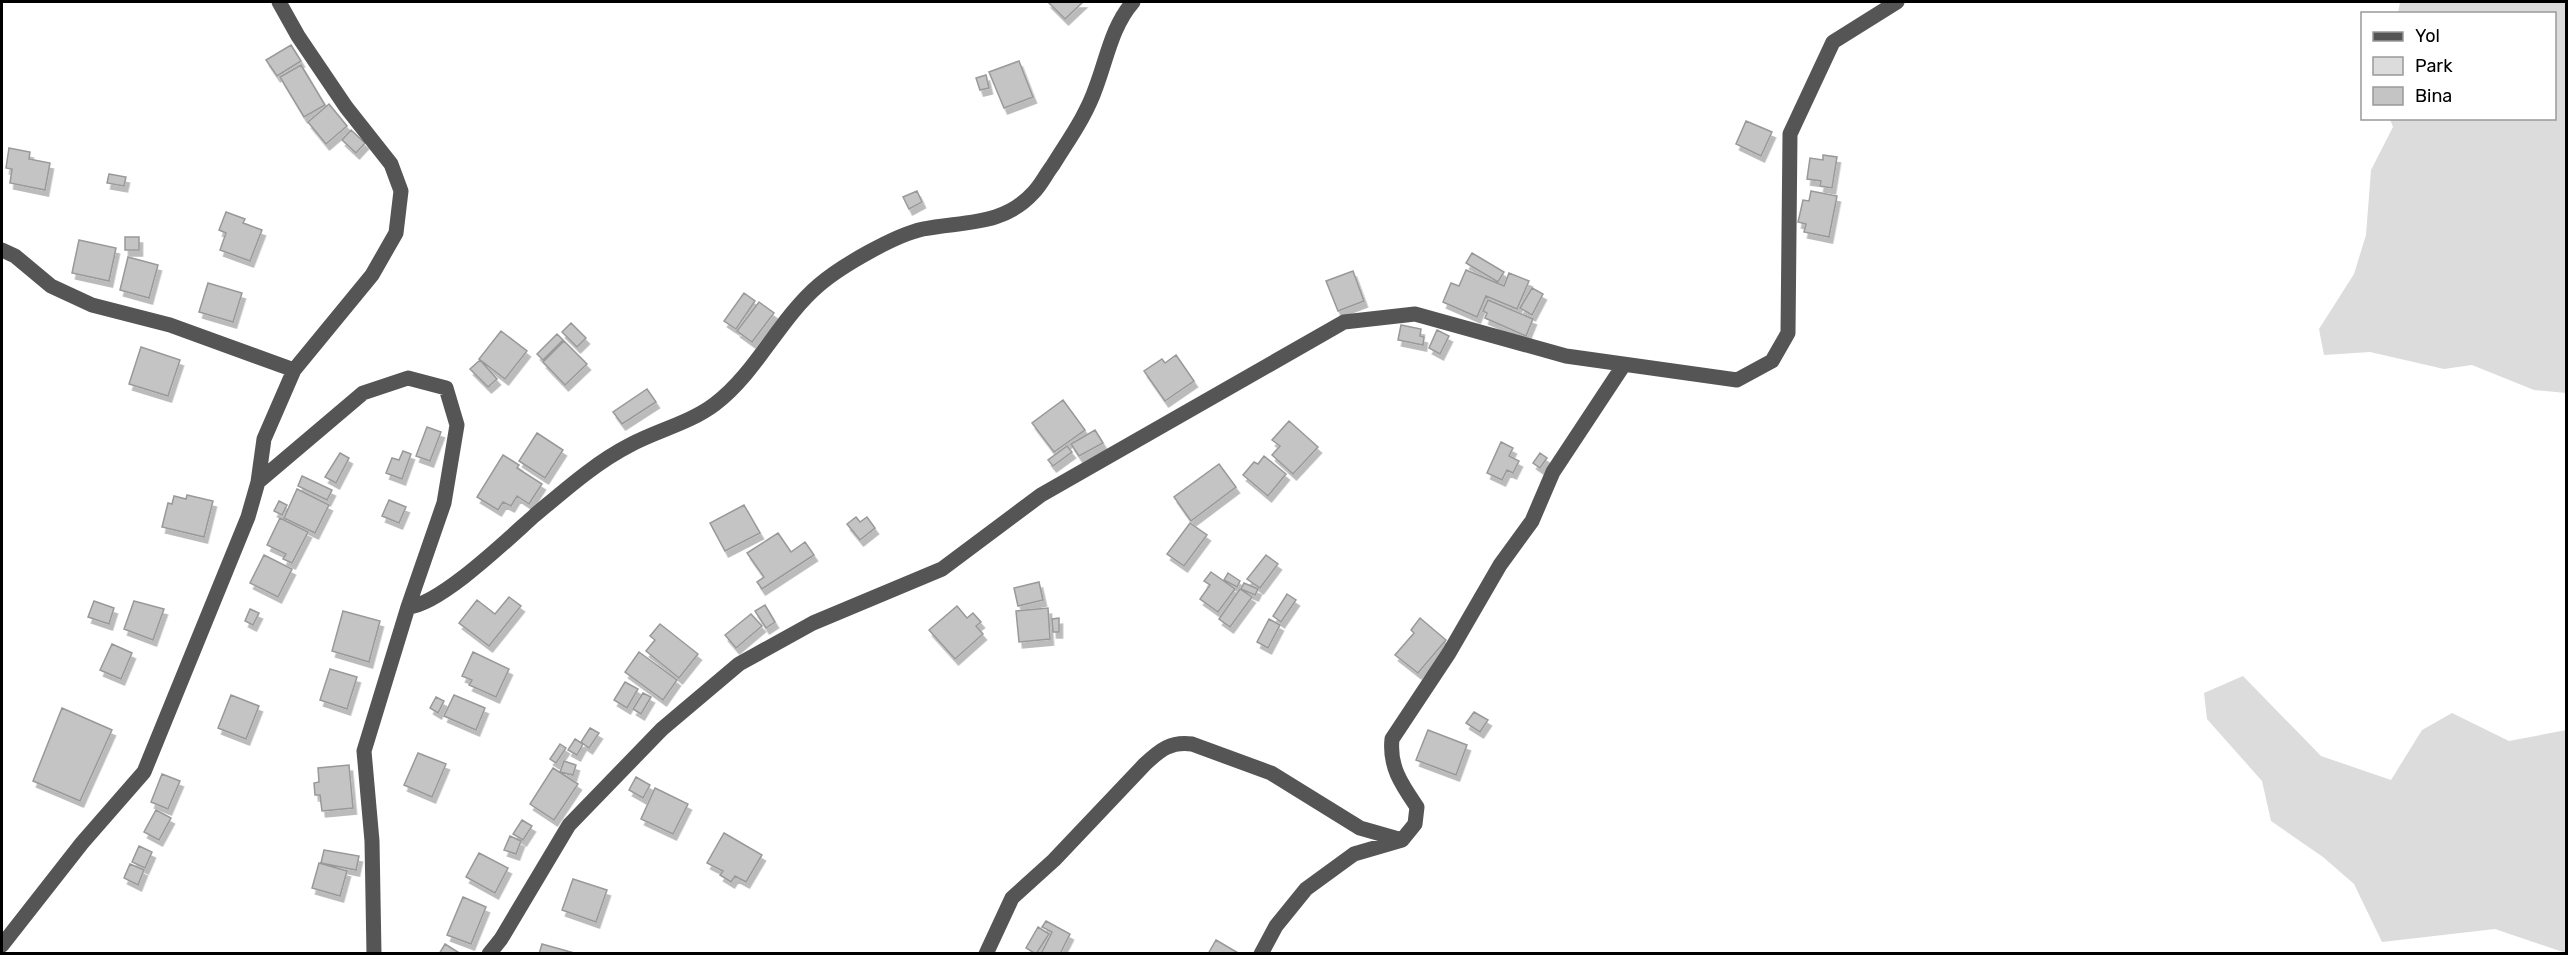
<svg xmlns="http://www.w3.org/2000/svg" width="2568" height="955" viewBox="0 0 2568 955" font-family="Rubik,sans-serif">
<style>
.green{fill:#dcdcdc}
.building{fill:#c4c4c4;stroke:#999;stroke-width:1.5;filter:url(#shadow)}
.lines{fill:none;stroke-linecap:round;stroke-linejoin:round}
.minor{stroke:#555;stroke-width:15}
</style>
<defs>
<filter id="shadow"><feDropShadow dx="3.5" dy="6" stdDeviation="0" flood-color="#0004"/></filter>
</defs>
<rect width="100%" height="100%" fill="#fff"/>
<path class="green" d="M2400 2H2566V393L2534 390 2472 365 2444 369 2370 352 2324 355 2319 329 2354 274 2366 235 2371 170 2393 127 2390 119 2554 118V14L2398 13Z
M2243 676 2321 756 2391 780 2422 730 2452 713 2509 741 2566 730V953L2495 929 2382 942 2354 884 2323 857 2271 821 2262 781 2207 719 2204 693Z"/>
<path class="building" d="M1048 2H1083L1065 19Z
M291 45 301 61 277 76 266 60Z
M1019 61 1033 97 1004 108 989 72Z
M301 65 325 105 304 117 280 77Z
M986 75 989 88 980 90 976 78Z
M329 104 347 126 326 144 308 122Z
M1746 121 1772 132 1761 156 1736 144Z
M351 130 365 143 356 153 342 140Z
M9 148 30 152 29 159 50 163 45 190 10 183 12 169 6 168Z
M1823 155 1837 157 1832 188 1820 186 1821 181 1807 179 1810 158 1823 160Z
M109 174 126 177 124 186 107 183Z
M917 191 922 202 909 209 903 197Z
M1811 191 1837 196 1829 237 1804 232 1806 224 1798 222 1803 200 1809 201Z
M226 212 245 219 243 223 262 230 250 261 220 250 226 233 219 230Z
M125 237H139V250H125Z
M79 240 116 248 109 281 72 273Z
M1472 253 1504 272 1498 282 1466 263Z
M128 257 158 265 149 298 120 290Z
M1466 270 1504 286 1509 273 1529 281 1517 309 1486 296 1477 317 1443 302 1451 283 1459 286Z
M1353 271 1364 301 1338 311 1326 281Z
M208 283 242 293 233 322 199 312Z
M1532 288 1543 294 1532 315 1520 308Z
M744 293 755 301 736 329 724 321Z
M1488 300 1533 319 1526 336 1485 318 1487 313 1483 311Z
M759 302 774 313 752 342 737 331Z
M571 323 586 338 577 347 562 332Z
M1401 325 1421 329 1420 336 1424 337 1423 345 1398 340Z
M1437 330 1449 336 1440 354 1429 348Z
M501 331 527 351 505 379 479 359Z
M557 334 563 340 543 360 537 354Z
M564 341 587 364 565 385 543 362Z
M141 347 180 360 168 396 129 384Z
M1176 355 1194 381 1165 401 1144 371 1162 359 1165 363Z
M480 360 497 379 488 387 470 369Z
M647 389 656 402 622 424 613 412Z
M1063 400 1085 430 1054 452 1032 423Z
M1289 421 1318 447 1293 474 1272 455 1280 446 1272 440Z
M427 427 441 432 430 461 416 456Z
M1095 430 1103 443 1079 456 1071 444Z
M537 433 563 450 545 478 519 461Z
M1501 442 1513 448 1509 456 1519 461 1513 473 1507 470 1502 480 1487 473Z
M1067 446 1072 452 1053 466 1048 460Z
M403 451 411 454 402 479 386 473 392 458 399 460Z
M340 453 349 458 336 483 325 477Z
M1540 453 1547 458 1540 468 1533 463Z
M503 455 519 465 517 468 542 484 529 504 517 496 511 506 503 502 498 510 477 497Z
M1264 456 1286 474 1268 496 1243 475 1254 462 1258 464Z
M1219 464 1236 487 1191 521 1174 497Z
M302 476 332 490 327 500 298 486Z
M297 489 329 505 315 533 284 518Z
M187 495 213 501 204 537 162 527 168 503 172 504 174 496 186 499Z
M389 500 406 507 399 523 382 516Z
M279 501 287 505 282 515 274 511Z
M744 505 760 533 725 551 710 523Z
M856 517 860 522 867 517 875 528 860 540 847 524Z
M280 518 308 532 292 563 283 559 286 554 267 545Z
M1190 523 1207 535 1184 566 1167 554Z
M778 533 791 552 805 542 814 555 762 589 757 582 764 577 747 553Z
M264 555 292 569 278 597 250 583Z
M1266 555 1278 564 1260 588 1247 579Z
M1211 572 1235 589 1218 612 1200 599 1210 585 1204 581Z
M1228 573 1240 581 1237 587 1224 580Z
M1039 582 1043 600 1018 606 1014 588Z
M1244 583 1258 589 1255 595 1241 589Z
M1240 589 1252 597 1230 627 1219 619Z
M1287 594 1296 600 1281 622 1273 616Z
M509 597 521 606 489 646 459 623 477 600 495 614Z
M94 601 114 608 109 624 88 617Z
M134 601 164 609 153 640 124 629Z
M765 605 775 622 766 628 755 611Z
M957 606 967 618 973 613 981 622 976 626 983 634 955 659 929 630Z
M1048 608 1050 639 1019 642 1016 611Z
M250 609 259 613 253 625 245 621Z
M343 611 380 621 369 662 332 651Z
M751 614 762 626 736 648 725 635Z
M1059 618V632H1053L1052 619Z
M1420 618 1446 640 1418 673 1395 655 1414 633 1411 630Z
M1269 619 1280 625 1268 648 1257 642Z
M660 624 698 654 679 678 646 651 655 640 650 636Z
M112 644 132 653 121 679 100 670Z
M473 652 509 669 496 697 469 685 472 680 462 676Z
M639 652 677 680 663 700 625 672Z
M330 669 357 677 347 709 320 700Z
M625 682 638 689 627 708 614 700Z
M643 693 651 697 641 714 633 709Z
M231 695 259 706 246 739 218 728Z
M454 695 485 708 476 730 444 716Z
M436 697 444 701 438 713 430 708Z
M62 708 112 730 80 801 33 781Z
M1474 712 1488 720 1480 732 1466 723Z
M590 728 599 733 589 748 581 742Z
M1428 730 1467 745 1456 775 1416 760Z
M575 739 583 744 577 755 568 750Z
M560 744 566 748 556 763 550 759Z
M418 753 446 764 432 797 404 785Z
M564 761 576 765 573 775 560 772Z
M349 765 353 808 322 811 320 795H315L314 783 319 782 318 768Z
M553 768 578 784 554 820 530 804Z
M162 774 180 781 168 809 151 802Z
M636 777 650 785 643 798 629 790Z
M655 788 688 804 673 834 641 819Z
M156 810 171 818 159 840 144 832Z
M522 820 532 826 523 840 513 834Z
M724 833 762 855 746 882 735 876 731 882 720 875 723 871 707 863Z
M510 836 521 841 516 854 504 850Z
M139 846 152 852 145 868 132 862Z
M324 850 359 856 356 870 321 863Z
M479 853 508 868 495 893 466 877Z
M319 863 347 871 340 896 312 888Z
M130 864 144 870 138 885 124 878Z
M573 879 607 890 596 922 562 910Z
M463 897 486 907 471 944 447 935Z
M1046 921 1070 934 1060 954H1041L1052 932 1042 927Z
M1038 927 1049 934 1036 954 1026 948Z
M1216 940 1240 954H1208Z
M445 944 461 954H439Z
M542 944 574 953 573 954H539Z"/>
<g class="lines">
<path class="minor" d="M2 250 15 256 51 286 92 305 170 325 294 370
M258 482 363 393 408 378 446 388 457 425 444 503 408 607 364 751 372 841 374 954
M408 607C440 605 509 538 535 515 565 490 595 463 630 445 658 430 690 423 715 404 757 372 779 319 819 285 841 266 895 235 923 229 964 221 1003 226 1033 193 1041 185 1046 174 1053 165 1069 139 1086 116 1096 87 1107 58 1112 26 1133 2
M2 945 82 843 144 772 248 517 258 482 264 439 294 370 372 275 396 233 401 191 391 164 346 107 298 36 279 2
M489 954 501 939 569 825 662 729 739 664 813 623 942 569 1041 495 1344 322 1415 314 1566 356 1737 380 1772 361 1788 333 1790 134 1833 42 1897 2
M986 954 1012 898 1054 860 1145 764C1160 750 1171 741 1192 744L1271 773 1360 828 1402 840
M1261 954 1276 926 1306 889 1354 854 1402 840 1415 824 1417 807C1402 785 1389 767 1392 739L1449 653 1500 565 1532 521 1553 472 1623 366"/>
</g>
<rect width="2568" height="955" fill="none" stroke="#000000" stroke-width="6"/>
<rect x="2361" y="12" width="195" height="108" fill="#ffffff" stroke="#999999" stroke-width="1.5"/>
<rect x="2373" y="32" width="30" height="9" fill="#555555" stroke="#999999" stroke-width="1.5"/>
<text x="2415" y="42" font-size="18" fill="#000000">Yol</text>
<rect x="2373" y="57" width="30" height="18" fill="#dcdcdc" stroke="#999999" stroke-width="1.5"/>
<text x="2415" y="72" font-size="18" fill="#000000">Park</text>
<rect x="2373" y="87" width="30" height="18" fill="#c4c4c4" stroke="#999999" stroke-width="1.5"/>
<text x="2415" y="102" font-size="18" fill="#000000">Bina</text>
</svg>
